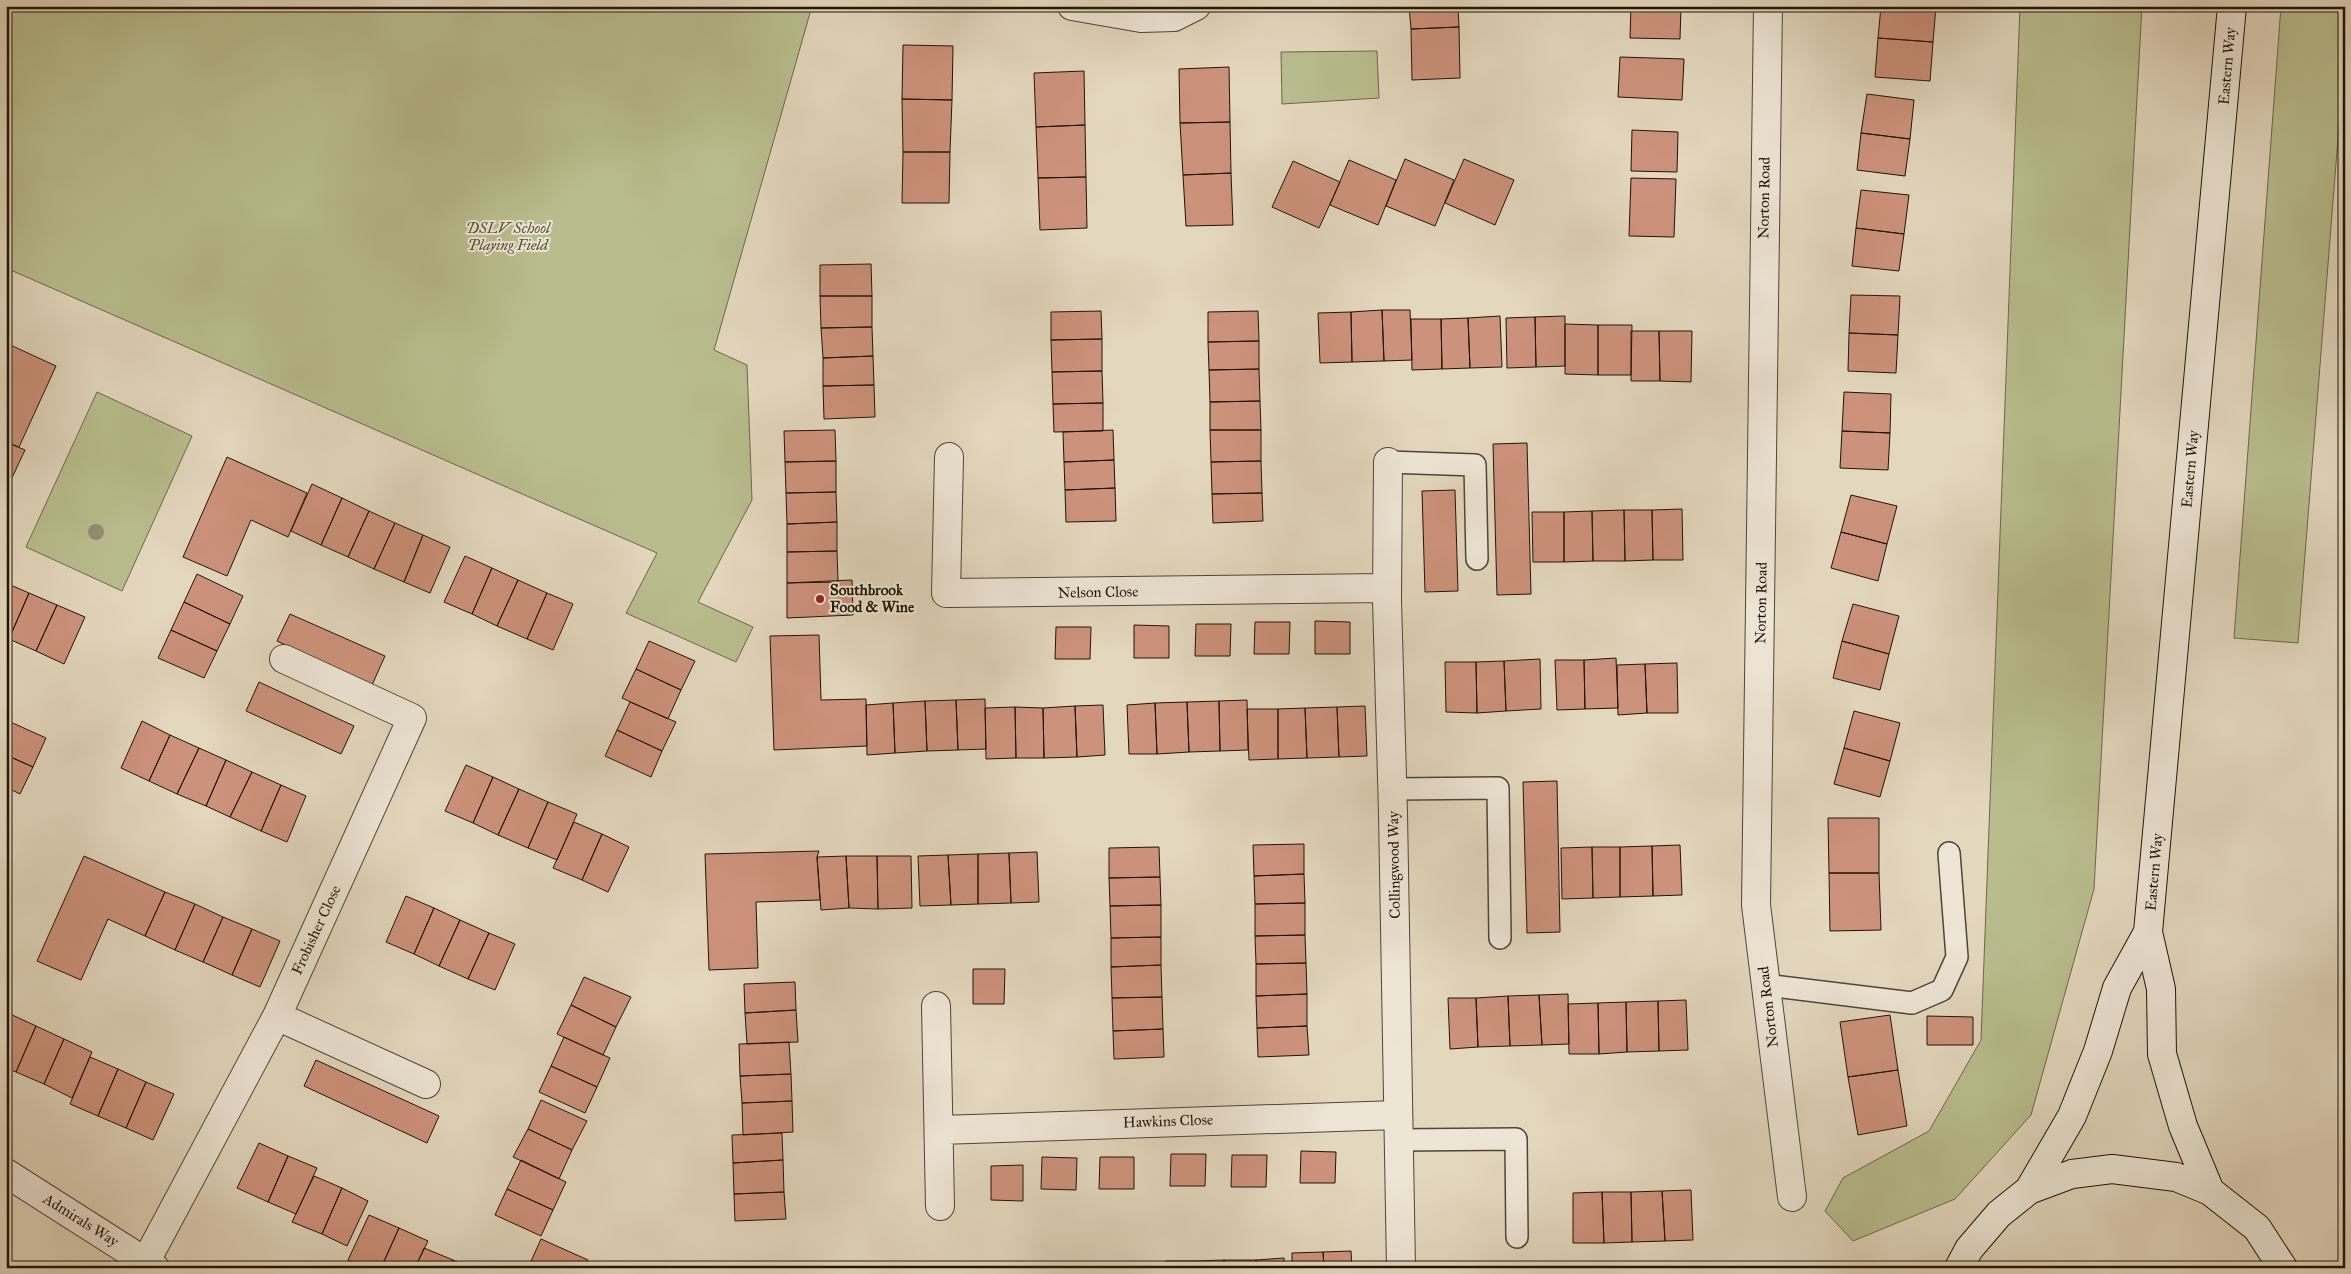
<svg xmlns="http://www.w3.org/2000/svg" width="2351" height="1274" viewBox="0 0 2351 1274" font-family="'IM FELL Great Primer',serif">
<style>
.green{fill:#b9bd8e;stroke:#6c684a}
.building{fill:#cd927c;stroke:#201407}
.lines{fill:none;stroke-linecap:round;stroke-linejoin:round}
.service-casing{stroke:#514535;stroke-width:24}
.minor-casing{stroke:#514535;stroke-width:30}
.tertiary-casing{stroke:#514535;stroke-width:30}
.secondary-casing{stroke:#201407;stroke-width:30}
.service{stroke:#ede5d5;stroke-width:21}
.minor{stroke:#ede5d5;stroke-width:28}
.tertiary{stroke:#ede5d5;stroke-width:28}
.secondary{stroke:#ede5d5;stroke-width:28}
.tree{fill:#958c73}
.poi-dot{fill:#8f2418;stroke:#ede5d5;stroke-width:2}
.labels{text-anchor:middle;stroke-width:4;stroke-linejoin:round;paint-order:stroke}
.street-label{font-size:15px;fill:#201407;stroke:#ede5d5}
.park-label{font-size:15px;font-style:italic;fill:#564f36;stroke:#ede5d5}
.poi-label{font-size:15px;font-weight:bold;fill:#201407;stroke:#ede5d5;text-anchor:start}
</style>
<rect width="100%" height="100%" fill="#e3d7be"/>
<filter id="stains"><feTurbulence type="fractalNoise" baseFrequency=".004" numOctaves="4"/><feColorMatrix values="0 0 0 0 .2 0 0 0 0 .09 0 0 0 0 .02 0 0 0 .5 -.17"/></filter>
<radialGradient id="worn" r=".72"><stop offset=".6" stop-color="#630" stop-opacity="0"/><stop offset="1" stop-color="#630" stop-opacity=".3"/></radialGradient>
<path class="green" d="M6 6H812L714 350 747 365 752 500 698 602 753 627 736 662 626 613 657 553 6 268Z
M2020 6H2142L2094 889 2031 1115 1955 1199 1853 1241 1825 1211 1843 1178 1929 1131 1981 1040Z
M2281 6H2345V50L2298 643 2234 638Z
M1377 51 1379 98 1282 104 1281 52Z
M97 392 192 436 122 591 26 547Z"/>
<path class="building" d="M1409 6H1458L1459 27 1411 29Z
M1631 6H1681L1680 39 1630 38Z
M1881 6H1936L1933 42 1878 38Z
M1459 27 1460 78 1412 80 1411 29Z
M1878 38 1933 42 1930 81 1875 77Z
M903 45 953 46 952 100 902 99Z
M1620 57 1684 59 1682 100 1618 97Z
M1229 67 1230 122 1180 123 1179 69Z
M1084 71 1085 125 1036 127 1034 73Z
M1867 94 1914 100 1910 139 1861 133Z
M902 99 952 100 950 152H903Z
M1230 122 1231 173 1183 175 1180 123Z
M1085 125 1086 177 1038 178 1036 127Z
M1632 130 1678 132 1677 172 1631 171Z
M1861 133 1910 139 1905 176 1857 170Z
M903 152H950L949 203H902Z
M1405 159 1454 180 1435 226 1386 206Z
M1464 159 1514 180 1495 225 1445 203Z
M1349 160 1396 180 1378 225 1330 205Z
M1293 161 1340 182 1319 228 1272 207Z
M1231 173 1233 225 1186 226 1183 175Z
M1086 177 1087 228 1040 230 1038 178Z
M1631 178 1676 179 1674 237 1629 236Z
M1861 190 1909 195 1904 234 1856 228Z
M1856 228 1904 234 1899 271 1852 266Z
M871 264 872 296H820V265Z
M1851 295 1900 296 1898 335 1849 333Z
M820 296H872V327L821 328Z
M1382 310H1410L1412 360 1384 361Z
M1382 310 1384 361 1352 362 1351 312Z
M1101 311 1102 339 1051 340V312Z
M1258 311 1259 341 1208 342V312Z
M1351 312 1352 362 1320 363 1318 313Z
M1500 316 1502 367 1470 368 1468 318Z
M1565 316V366L1536 367 1535 317Z
M1535 317 1536 367 1507 368 1506 318Z
M1468 318 1470 368 1442 369 1441 319Z
M1411 319H1441L1442 369 1412 370Z
M1565 324 1598 325V375L1565 374Z
M1598 325H1632L1631 375H1598Z
M872 327 873 356 823 358 821 328Z
M1631 331H1659L1660 381H1631Z
M1659 331H1692L1691 382 1660 381Z
M1849 333 1898 335 1896 373 1848 371Z
M1102 339V371L1052 372 1051 340Z
M1259 341V369L1209 370 1208 342Z
M6 343 56 366 19 447 6 442Z
M873 356 874 385 823 386V358Z
M1259 369 1260 401 1210 402 1209 370Z
M1102 371 1103 403 1053 404 1052 372Z
M874 385 875 417 824 419 823 386Z
M1844 392 1891 394 1890 433 1842 431Z
M1260 401 1261 430H1210V402Z
M1103 403V431L1054 432 1053 404Z
M835 430 836 461 785 462 784 431Z
M1113 430 1114 460 1064 462 1063 432Z
M1210 430H1261V461L1211 462Z
M1842 431 1890 433 1888 470 1840 468Z
M6 442 25 450 10 482 6 480Z
M1527 443 1531 594 1497 595 1493 444Z
M227 457 307 493 288 537 251 520 227 576 183 557Z
M1114 460 1115 488 1065 490 1064 462Z
M836 461V492L786 493 785 462Z
M1261 461 1262 493 1212 494 1211 462Z
M312 484 342 498 321 545 291 531Z
M1115 488 1116 521 1066 522 1065 490Z
M1455 490 1458 591 1425 592 1422 491Z
M836 492 837 522 787 524 786 493Z
M1262 493 1263 521 1213 523 1212 494Z
M1851 495 1897 506 1887 544 1841 532Z
M342 498 369 511 348 557 321 545Z
M1682 509 1683 560H1653L1652 510Z
M1624 510H1652L1653 560 1625 561Z
M1624 510 1625 561H1593L1592 511Z
M369 511 395 523 374 569 348 557Z
M1592 511 1593 561 1564 562V512Z
M1532 512H1564V562H1533Z
M837 522V551L787 552V524Z
M395 523 423 535 404 582 374 569Z
M1841 532 1887 544 1878 581 1831 568Z
M423 535 450 547 430 593 404 582Z
M837 551 838 582 787 583V552Z
M465 556 492 568 472 614 444 602Z
M492 568 518 580 497 626 472 614Z
M197 574 243 596 230 624 184 602Z
M518 580 547 593 527 639 497 626Z
M852 580 853 615 787 618V583Z
M6 583 29 593 9 639 6 638Z
M29 593 57 605 36 651 9 639Z
M547 593 573 604 553 650 527 639Z
M184 602 230 624 217 651 171 630Z
M1853 604 1899 616 1889 654 1842 641Z
M57 605 85 617 64 664 36 651Z
M290 614 385 656 372 685 277 641Z
M1315 621 1350 622V654H1315Z
M1255 622H1290L1289 654H1254Z
M1196 624H1231L1230 656H1195Z
M1134 625 1169 626V658H1134Z
M1056 627H1091L1090 659H1055Z
M171 630 217 651 204 678 158 658Z
M819 635 821 700 866 699 867 746 774 750 770 636Z
M649 641 695 661 681 690 636 669Z
M1842 641 1889 654 1880 690 1833 678Z
M1616 658 1618 708 1585 709 1584 660Z
M1540 659 1541 709 1506 711 1504 661Z
M1555 660H1584L1585 709 1557 710Z
M1504 661 1506 711 1477 713 1476 662Z
M1445 662H1476L1477 713 1446 712Z
M1677 663 1678 713H1647L1645 664Z
M1645 664 1647 713 1618 715 1617 665Z
M636 669 681 690 668 719 622 698Z
M259 682 354 726 341 754 246 711Z
M985 699 986 749 958 750 956 700Z
M956 700 958 750 927 751 925 701Z
M1247 700 1248 750 1220 751 1219 701Z
M925 701 927 751 895 753 893 703Z
M1219 701 1220 751 1189 752 1187 702Z
M630 702 676 722 662 751 617 730Z
M1187 702 1189 752 1157 754 1155 703Z
M893 703 895 753 867 755 866 705Z
M1155 703 1157 754H1129L1127 705Z
M1103 705 1105 755 1077 757 1075 706Z
M1075 706 1077 757 1044 758 1043 708Z
M1365 706 1367 756 1339 757 1337 707Z
M1015 707 1016 758 986 759 985 708Z
M1015 707 1043 708 1044 758H1016Z
M1337 707 1339 757 1307 758 1305 708Z
M1305 708 1307 758 1278 759V709Z
M1247 709H1278V759L1249 760Z
M1854 711 1900 723 1890 761 1844 748Z
M6 720 46 738 33 767 6 755Z
M142 721 170 735 149 781 121 768Z
M617 730 662 751 651 777 605 756Z
M170 735 199 748 177 794 149 781Z
M199 748 226 760 206 806 177 794Z
M1844 748 1890 761 1880 797 1834 784Z
M6 755 33 767 20 794 6 787Z
M226 760 252 772 230 817 206 806Z
M466 765 493 777 473 823 445 811Z
M252 772 281 785 261 831 230 817Z
M493 777 519 789 498 835 473 823Z
M1557 781 1560 932 1527 933 1523 782Z
M281 785 306 796 287 842 261 831Z
M519 789 548 802 528 848 498 835Z
M548 802 577 814 557 860 528 848Z
M1828 818H1879V873H1829Z
M574 822 602 834 582 880 553 868Z
M602 834 629 847 608 892 582 880Z
M1304 844V874L1254 876 1253 845Z
M1680 845 1682 895 1653 896 1652 846Z
M1652 846 1653 896 1620 897V847Z
M1159 847 1160 877 1109 878V848Z
M1592 847H1620V897L1593 898Z
M1592 847 1593 898 1562 899 1561 848Z
M819 851 817 857 820 900 756 902 758 968 709 970 705 854Z
M1037 852 1039 902 1011 903 1009 853Z
M1009 853 1011 903 978 904V854Z
M978 854V904L951 905 948 855Z
M948 855 951 905 920 906 918 856Z
M84 856 165 892 145 936 108 919 81 980 37 961Z
M846 856 849 908 821 910 817 857Z
M846 856H877L878 909 849 908Z
M877 856H911L912 908 878 909Z
M1829 873H1879L1881 930 1830 931Z
M1304 874 1305 903 1255 904 1254 876Z
M1160 877 1161 905 1110 906 1109 878Z
M165 892 195 904 175 950 145 936Z
M406 896 434 908 414 954 386 942Z
M1305 903V935L1255 936V904Z
M195 904 223 917 203 962 175 950Z
M1161 905V937L1111 938 1110 906Z
M434 908 460 920 439 966 414 954Z
M223 917 252 929 232 975 203 962Z
M460 920 489 933 468 979 439 966Z
M252 929 280 941 260 987 232 975Z
M489 933 515 944 495 990 468 979Z
M1305 935 1306 963 1256 964 1255 936Z
M1161 937V965L1111 967V938Z
M1306 963 1307 994 1256 996V964Z
M1161 965 1162 997 1112 998 1111 967Z
M973 969H1005L1004 1004H973Z
M584 977 631 997 616 1027 571 1005Z
M795 982 796 1010 745 1013 744 984Z
M1307 994V1026L1257 1028 1256 996Z
M1568 994 1569 1044 1542 1045 1539 995Z
M1539 995 1542 1045 1510 1046 1508 996Z
M1508 996 1510 1046 1478 1047 1476 998Z
M1162 997 1163 1029 1113 1031 1112 998Z
M1448 998H1476L1478 1047 1450 1049Z
M1686 1000 1688 1050 1659 1051 1658 1001Z
M1658 1001 1659 1051 1627 1052 1626 1002Z
M1626 1002 1627 1052 1599 1054 1598 1003Z
M1598 1003 1599 1054H1569L1568 1004Z
M571 1005 616 1027 603 1055 557 1034Z
M796 1010 798 1042 747 1044 745 1013Z
M8 1013 36 1026 16 1072 6 1068V1018Z
M1890 1015 1898 1070 1848 1077 1840 1022Z
M1927 1016 1973 1017V1045H1927Z
M36 1026 64 1039 44 1084 16 1072Z
M1307 1026 1309 1055 1258 1057 1257 1028Z
M1163 1029 1164 1057 1114 1059 1113 1031Z
M564 1037 610 1058 597 1087 551 1066Z
M64 1039 92 1052 72 1098 44 1084Z
M789 1042 791 1074 740 1076 739 1044Z
M90 1057 118 1069 98 1116 70 1104Z
M316 1060 439 1116 427 1143 304 1086Z
M551 1066 597 1087 585 1113 539 1092Z
M118 1069 146 1082 126 1128 98 1116Z
M1898 1070 1907 1126 1858 1135 1848 1077Z
M791 1074 792 1101 742 1103 740 1076Z
M146 1082 174 1094 153 1140 126 1128Z
M541 1100 587 1121 572 1150 528 1129Z
M792 1101 793 1132 743 1135 742 1103Z
M528 1129 572 1150 559 1179 513 1157Z
M782 1133 783 1160 733 1163 732 1135Z
M259 1143 288 1156 268 1202 237 1188Z
M1301 1151 1336 1152 1335 1183H1300Z
M1171 1154H1206L1205 1186H1170Z
M1232 1155H1267L1266 1187H1231Z
M288 1156 317 1168 296 1214 268 1202Z
M1042 1157 1077 1158 1076 1190 1041 1189Z
M1100 1157H1134V1189H1099Z
M521 1160 566 1182 553 1210 507 1189Z
M783 1160 784 1192 734 1194 733 1163Z
M1023 1165V1201L991 1200V1166Z
M314 1176 342 1188 322 1234 292 1222Z
M342 1188 368 1201 347 1246 322 1234Z
M507 1189 553 1210 541 1236 495 1215Z
M1691 1190 1693 1240 1665 1241 1662 1191Z
M1662 1191 1665 1241 1632 1242 1631 1192Z
M784 1192 786 1219 735 1221 734 1194Z
M1602 1192H1631L1632 1242 1604 1243Z
M1602 1192 1604 1243H1573V1193Z
M369 1215 399 1228 381 1268H365L348 1260Z
M399 1228 428 1241 415 1268H381Z
M541 1239 588 1260 584 1268H528Z
M424 1248 453 1260 450 1268H415Z
M1351 1251 1352 1268H1324L1323 1252Z
M1323 1252 1324 1268H1292V1253Z
M1284 1258V1268H1256V1260Z
M453 1260 469 1268H450Z
M1224 1260H1256V1268H1224Z
M1224 1260V1268H1195V1261Z
M1166 1261H1195V1268H1166Z"/>
<g class="lines">
<defs>
<path id="service" d="M1388 462 1475 465 1477 559
M1393 789 1498 788 1500 938
M1766 985 1912 1003 1942 990 1957 957 1949 853
M1398 1140 1516 1139 1517 1237"/>
<path id="minor" d="M1072 6 1141 18 1174 17 1196 6
M1768 6 1756 905 1792 1197
M949 457 946 593 1387 588
M1388 462 1387 600 1393 813 1401 1268
M936 1006 940 1206
M277 1016 426 1084
M939 1130 1397 1115
M146 1261 277 1016 412 718 284 659"/>
<path id="tertiary" d="M6 1173 155 1268"/>
<path id="secondary" d="M2029 1190 2072 1116 2098 1051 2117 988 2148 932
M2210 1191 2183 1126 2162 1054 2161 989 2148 932 2232 6
M1959 1268 1969 1249 1999 1214 2029 1190 2072 1174 2112 1169 2176 1177 2210 1191 2257 1228 2283 1268"/>
</defs>
<use href="#service" class="service-casing"/>
<use href="#minor" class="minor-casing"/>
<use href="#tertiary" class="tertiary-casing"/>
<use href="#secondary" class="secondary-casing"/>
<use href="#service" class="service"/>
<use href="#minor" class="minor"/>
<use href="#tertiary" class="tertiary"/>
<use href="#secondary" class="secondary"/>
</g>
<circle class="tree" cx="96" cy="532" r="8"/>
<circle class="poi-dot" cx="820" cy="599" r="5"/>
<g class="labels">
<g class="street-label">
<text transform="translate(2227 66) rotate(-85)" y="5">Eastern Way</text>
<text transform="translate(1764 198) rotate(-89)" y="5">Norton Road</text>
<text transform="translate(2190 469) rotate(-85)" y="5">Eastern Way</text>
<text transform="translate(1098 592) rotate(-1)" y="5">Nelson Close</text>
<text transform="translate(1761 603) rotate(-89)" y="5">Norton Road</text>
<text transform="translate(1394 865) rotate(-91)" y="5">Collingwood Way</text>
<text transform="translate(2154 872) rotate(-85)" y="5">Eastern Way</text>
<text transform="translate(316 930) rotate(-65)" y="5">Frobisher Close</text>
<text transform="translate(1768 1007) rotate(-97)" y="5">Norton Road</text>
<text transform="translate(1168 1121) rotate(-2)" y="5">Hawkins Close</text>
<text transform="translate(81 1220) rotate(32)" y="5">Admirals Way</text>
</g>
<g class="park-label">
<text x="508" y="233">DSLV School<tspan x="508" dy="17">Playing Field</tspan></text>
</g>
<g class="poi-label">
<text x="830" y="595">Southbrook<tspan x="830" dy="17">Food &amp; Wine</tspan></text>
</g>
</g>
<rect width="2351" height="1274" fill="none" stroke="#e3d7be" stroke-width="25"/>
<rect x="8" y="8" width="2336" height="1259" fill="none" stroke="#201407" stroke-width="2.5"/>
<rect x="12" y="12" width="2326" height="1249" fill="none" stroke="#201407"/>
<rect width="100%" height="100%" filter="url(#stains)"/>
<rect width="100%" height="100%" fill="url(#worn)"/>
</svg>
